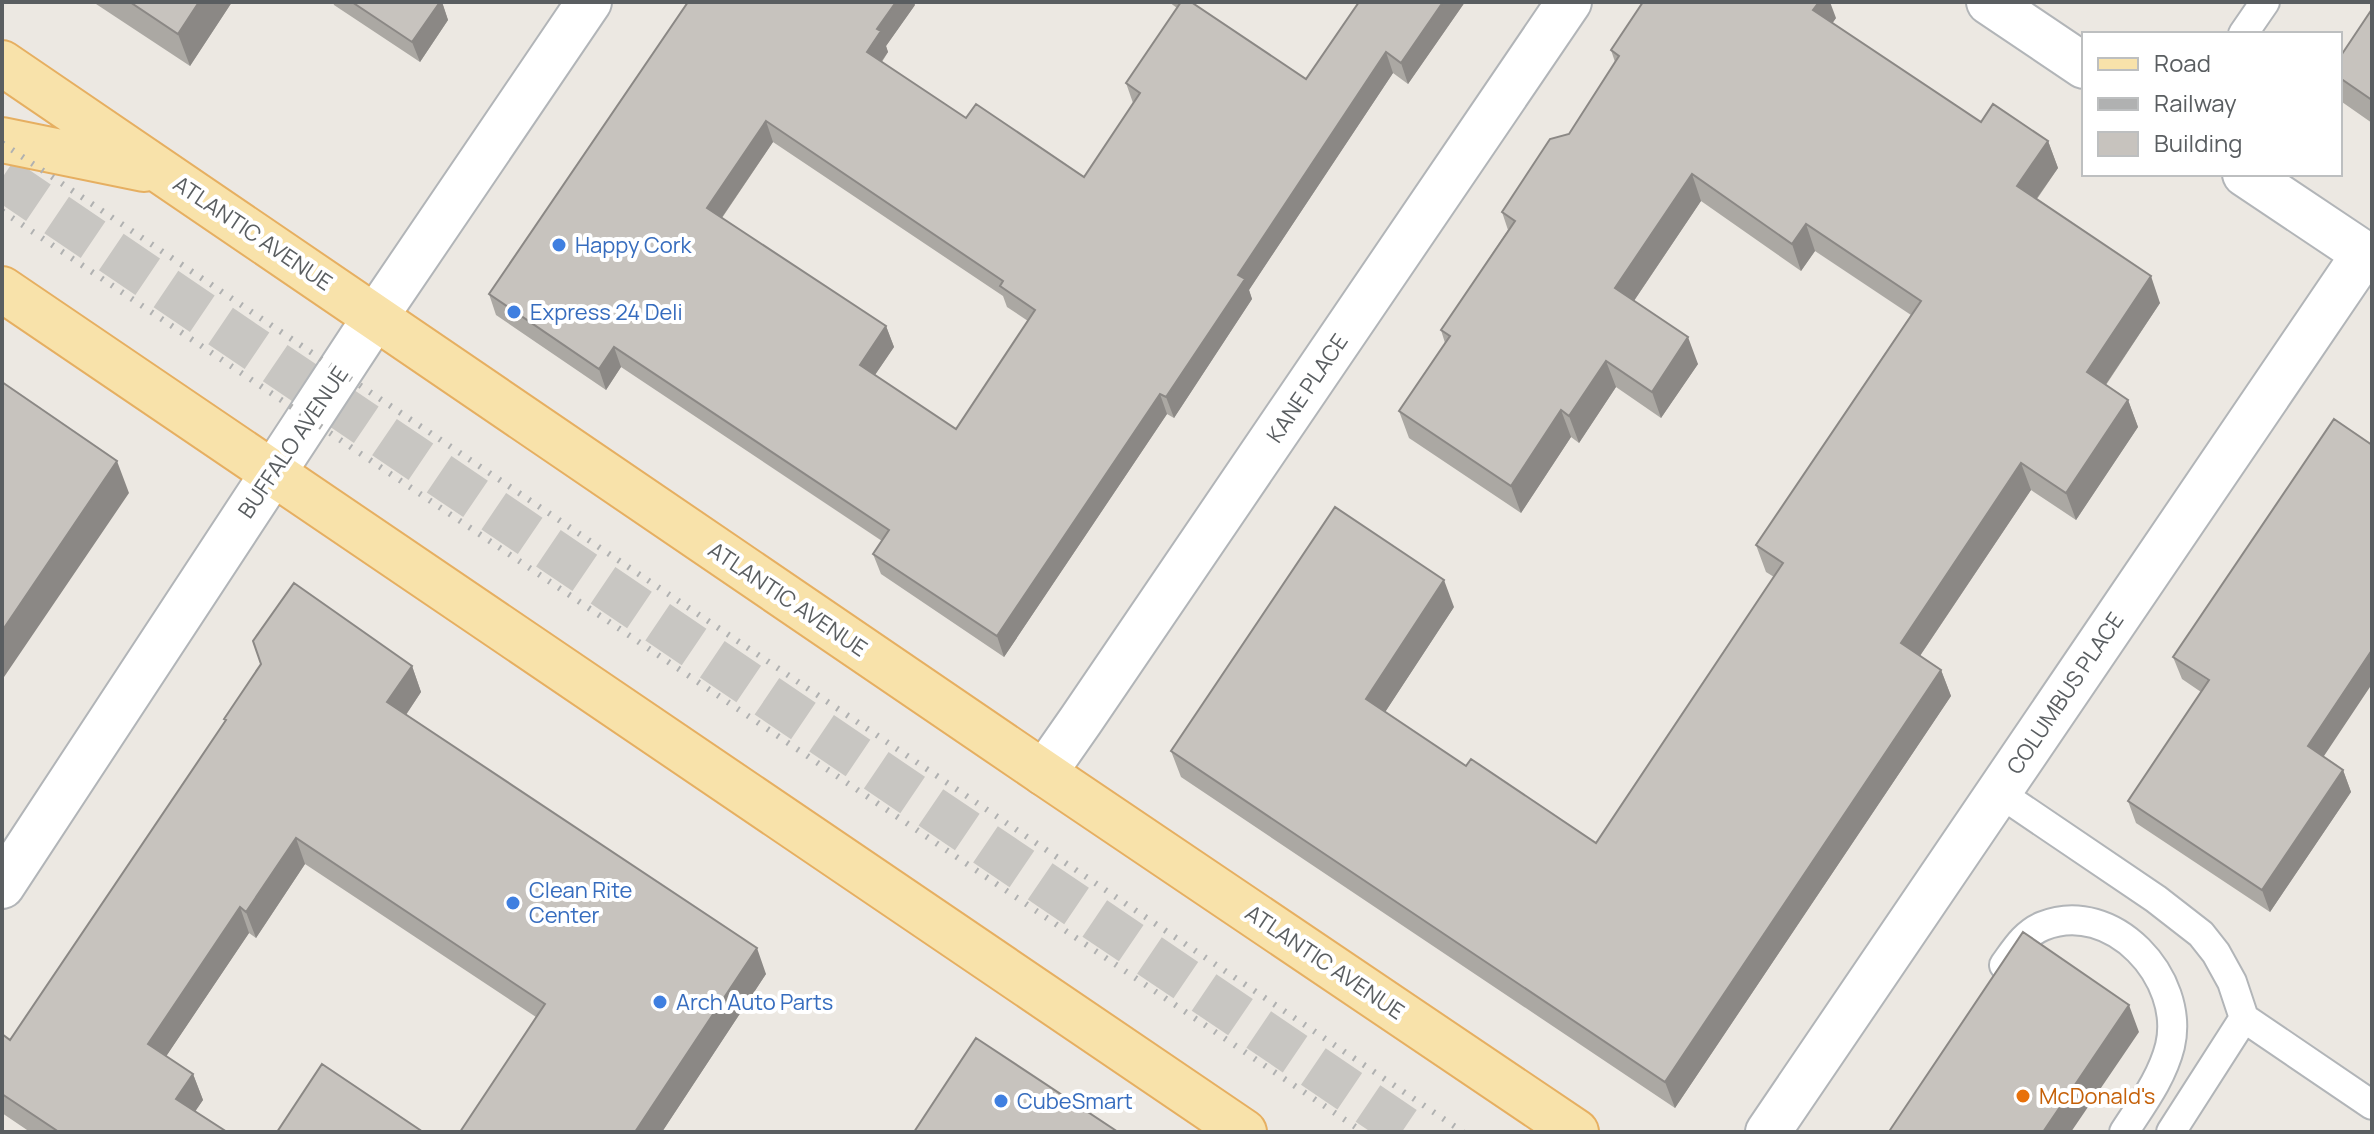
<svg xmlns="http://www.w3.org/2000/svg" width="2374" height="1134" viewBox="0 0 2374 1134" font-family="Manrope,sans-serif">
<style>
.lines{fill:none;stroke-linecap:round;stroke-linejoin:round}
.primary-tunnel{stroke:#c8c6c2;stroke-width:44;stroke-dasharray:44 22;stroke-linecap:butt}
.service-casing{stroke:#b2b5b8;stroke-width:32}
.minor-casing{stroke:#b2b5b8;stroke-width:48}
.primary-casing{stroke:#e6af61;stroke-width:48}
.service{stroke:#fff;stroke-width:28}
.minor{stroke:#fff;stroke-width:44}
.primary{stroke:#f8e2aa;stroke-width:44}
.rail{stroke:#b0b1b1;stroke-width:6;stroke-dasharray:2 10;stroke-linecap:butt}
.wall{fill:#aba8a3;fill-rule:evenodd}
.shaded-wall{fill:#8b8885}
.building{fill:#c7c3be;stroke:#8b8885;stroke-width:2;fill-rule:evenodd}
.shop-dot{fill:#3f7fe0;stroke:#fff;stroke-width:3}
.food-dot{fill:#e8710a;stroke:#fff;stroke-width:3}
.labels{text-anchor:middle;stroke-width:8;stroke-linejoin:round;paint-order:stroke}
.street-label{font-size:22px;fill:#5a5e61;stroke:#fff}
.shop-label{font-size:22px;fill:#366cbe;stroke:#fff;text-anchor:start}
.food-label{font-size:22px;fill:#c56008;stroke:#fff;text-anchor:start}
</style>
<rect width="100%" height="100%" fill="#ece8e2"/>
<g class="lines">
<path class="primary-tunnel" d="M2 178 1410 1132"/>
<defs>
<path id="service" d="M2243 34 2265 2
M1998 792 2156 899 2201 934 2216 953 2232 982 2244 1018 2171 1132
M2004 965C2015 950 2025 933 2043 926 2112 898 2186 978 2170 1046 2162 1078 2142 1104 2124 1132
M2244 1018 2372 1105"/>
<path id="minor" d="M1989 2 2084 66
M2245 174 2372 259
M1044 773 1081 720 1569 2
M2 886 376 316 589 2
M1768 1132 2364 254"/>
<path id="primary" d="M2 63 1044 773 1576 1132
M2 140 144 169
M2 289 1244 1132"/>
</defs>
<use href="#service" class="service-casing"/>
<use href="#minor" class="minor-casing"/>
<use href="#primary" class="primary-casing"/>
<use href="#service" class="service"/>
<use href="#minor" class="minor"/>
<use href="#primary" class="primary"/>
<path class="rail" d="M2 143 1463 1132
M2 211 1363 1132"/>
</g>
<path class="wall" d="M93 2H232L190 66Z
M333 2H442L448 20 420 62 334 5Z
M1169 2H1191L1306 79 1465 2 1408 84 1393 73 1249 290 1252 299 1174 418 1167 414 1004 657 881 574 873 554 882 541 621 367 606 390 496 315 489 294 915 5 886 46 888 52 882 62 966 118 1084 177 1133 103 1126 83 1177 8ZM773 142 1003 296 1007 307 1028 321 956 429 875 375 894 347 886 326 722 218Z
M2372 9V123L2342 102 2340 97V57Z
M1836 18 1832 23 1981 122 2048 141 2058 168 2037 199 2160 303 2106 385 2128 400 2138 427 2076 520 2031 490 1920 656 1941 670 1951 696 1675 1108 1181 777 1171 751 1454 607 1385 712 1466 766 1596 843 1774 577 1766 572 1756 545 1911 315 1815 251 1801 271 1701 201 1634 301 1698 364 1661 418 1616 387 1579 443 1571 437 1521 513 1409 438 1399 411 1445 343 1441 330 1508 230 1502 212 1569 134 1615 62 1611 50Z
M2173 657 2343 770 2351 792 2270 912 2136 823 2128 801 2201 692 2182 679Z
M412 666 421 692 406 715 766 974 662 1132H460L536 1017 305 864 256 938 249 933 166 1056 193 1074 203 1100 195 1111 227 1132H30L2 1113V1034L10 1040 225 722 224 719Z"/>
<path class="shaded-wall" d="M199 2H232L190 66 178 34Z
M440 2H442L448 20 420 62 412 42Z
M896 2H914L915 5 886 46 888 52 874 72 867 52 877 29Z
M1443 2H1465L1408 84 1401 63Z
M1819 2H1830L1836 18 1823 37 1813 10Z
M1386 52 1393 73 1249 290 1252 299 1174 418 1166 397 1238 275Z
M766 121 773 142 714 229 707 208Z
M2048 141 2058 168 2027 212 2017 186Z
M1692 174 1701 201 1625 314 1615 288Z
M1806 224 1815 251 1801 271 1792 244Z
M2151 276 2160 303 2096 399 2087 372Z
M886 326 894 347 868 385 860 365Z
M1688 337 1698 364 1661 418 1652 392Z
M614 347 621 367 606 390 599 369Z
M1606 361 1616 387 1579 443 1569 416Z
M1160 394 1167 414 1004 657 997 636Z
M2128 400 2138 427 2076 520 2066 493Z
M1561 410 1571 437 1521 513 1511 486Z
M117 461 129 493 2 680V631Z
M2021 463 2031 490 1911 669 1901 643Z
M1444 580 1454 607 1376 726 1366 699Z
M2372 650V684L2316 768 2308 746Z
M412 666 421 692 397 728 387 702Z
M1941 670 1951 696 1675 1108 1665 1082Z
M2343 770 2351 792 2270 912 2262 890Z
M296 838 305 864 256 938 246 912Z
M240 907 249 933 157 1070 148 1044Z
M757 948 766 974 662 1132H635Z
M2129 1005 2139 1032 2071 1132H2043Z
M193 1074 203 1100 186 1125 176 1099Z"/>
<path class="building" d="M130 2H199L178 34Z
M352 2H440L412 42Z
M688 2H896L877 29 881 31 867 52 966 118 976 104 1084 177 1140 93 1126 83 1181 2H1191L1306 79 1359 2H1443L1401 63 1386 52 1238 275 1245 279 1166 397 1160 394 997 636 873 554 889 530 614 347 599 369 489 294ZM766 121 1003 281 1000 286 1035 310 956 429 860 365 886 326 707 208Z
M1643 2H1819L1813 10 1981 122 1993 104 2048 141 2017 186 2151 276 2087 372 2128 400 2066 493 2021 463 1901 643 1941 670 1665 1082 1171 751 1335 507 1444 580 1366 699 1466 766 1471 759 1596 843 1783 563 1756 545 1921 301 1806 224 1792 244 1692 174 1615 288 1688 337 1652 392 1606 361 1569 416 1561 410 1511 486 1399 411 1450 336 1441 330 1515 221 1502 212 1550 139 1569 134 1619 56 1611 50Z
M2372 9V100L2340 78V57Z
M2 382 117 461 2 631Z
M2334 419 2372 445V650L2308 746 2343 770 2262 890 2128 801 2209 680 2173 657Z
M294 583 412 666 387 702 757 948 635 1132H460L545 1004 296 838 246 912 240 907 148 1044 193 1074 176 1099 227 1132H59L2 1094V1034L10 1040 226 720 224 719 261 664 253 641Z
M2023 932 2129 1005 2043 1132H1892L1890 1130Z
M976 1038 1118 1132H914Z
M322 1064 423 1132H277Z"/>
<g class="shop-dot">
<circle cx="559" cy="245" r="8"/>
<circle cx="514" cy="312" r="8"/>
<circle cx="513" cy="903" r="8"/>
<circle cx="660" cy="1002" r="8"/>
<circle cx="1001" cy="1101" r="8"/>
</g>
<circle class="food-dot" cx="2023" cy="1096" r="8"/>
<g class="labels">
<g class="street-label">
<text transform="translate(253 233) rotate(34)" y="8">ATLANTIC AVENUE</text>
<text transform="translate(1307 388) rotate(-56)" y="8">KANE PLACE</text>
<text transform="translate(293 442) rotate(-56)" y="8">BUFFALO AVENUE</text>
<text transform="translate(788 599) rotate(34)" y="8">ATLANTIC AVENUE</text>
<text transform="translate(2065 693) rotate(-56)" y="8">COLUMBUS PLACE</text>
<text transform="translate(1325 962) rotate(34)" y="8">ATLANTIC AVENUE</text>
</g>
<g class="shop-label">
<text x="575" y="253">Happy Cork</text>
<text x="530" y="320">Express 24 Deli</text>
<text x="529" y="898">Clean Rite<tspan x="529" dy="25">Center</tspan></text>
<text x="676" y="1010">Arch Auto Parts</text>
<text x="1017" y="1109">CubeSmart</text>
</g>
<g class="food-label">
<text x="2039" y="1104">McDonald's</text>
</g>
</g>
<rect width="2374" height="1134" fill="none" stroke="#5a5e61" stroke-width="8"/>
<rect x="2082" y="32" width="260" height="144" fill="#ffffff" stroke="#bdbfc0" stroke-width="2"/>
<rect x="2098" y="58" width="40" height="12" fill="#f8e2aa" stroke="#bdbfc0" stroke-width="2"/>
<text x="2154" y="72" font-size="24" fill="#5a5e61">Road</text>
<rect x="2098" y="98" width="40" height="12" fill="#b0b1b1" stroke="#bdbfc0" stroke-width="2"/>
<text x="2154" y="112" font-size="24" fill="#5a5e61">Railway</text>
<rect x="2098" y="132" width="40" height="24" fill="#c7c3be" stroke="#bdbfc0" stroke-width="2"/>
<text x="2154" y="152" font-size="24" fill="#5a5e61">Building</text>
</svg>
